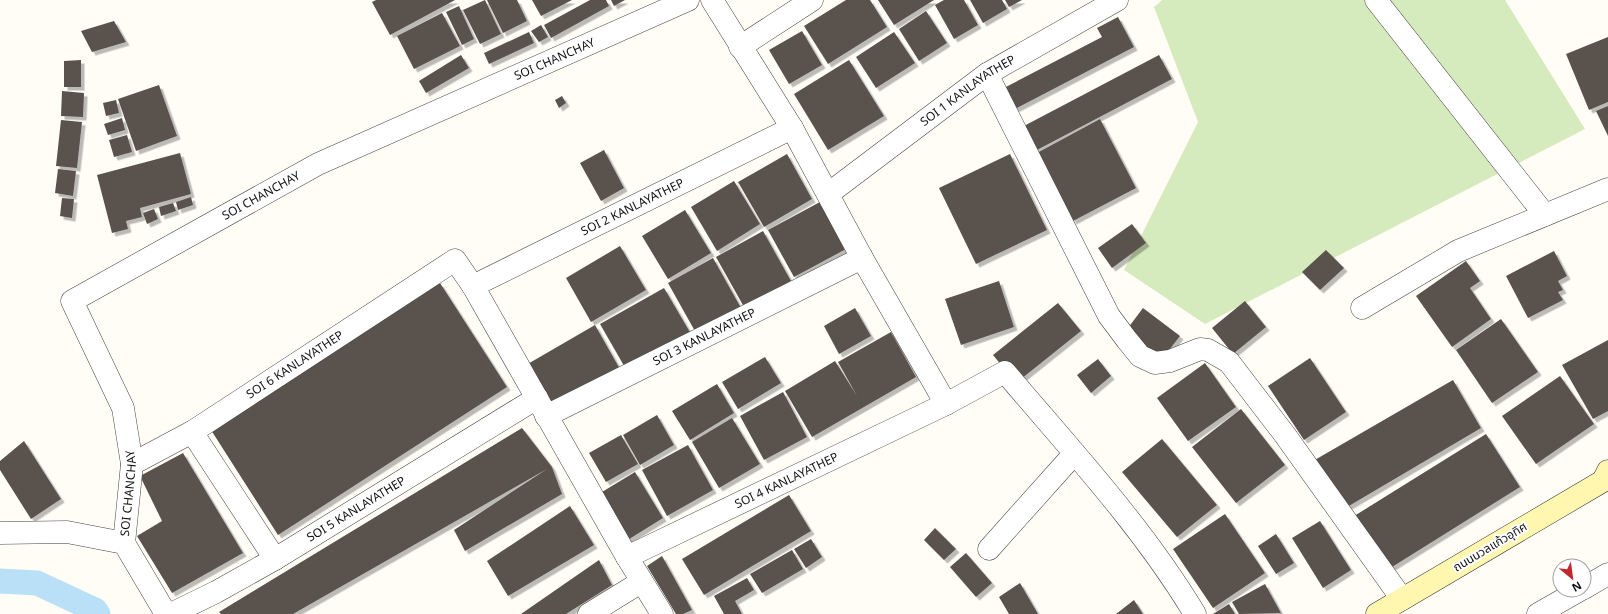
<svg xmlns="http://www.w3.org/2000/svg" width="1608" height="614" viewBox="0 0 1608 614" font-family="Georgia,'Noto Sans Thai',serif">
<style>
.green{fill:#d5ebbd}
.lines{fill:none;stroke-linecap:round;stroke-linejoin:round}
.canal{stroke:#b9e0f7;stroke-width:25}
.building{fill:#5a524d;filter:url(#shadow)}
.street-casing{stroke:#444;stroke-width:23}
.secondary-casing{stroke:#333;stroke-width:23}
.street{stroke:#fff;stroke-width:22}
.secondary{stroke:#fff6b0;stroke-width:22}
.labels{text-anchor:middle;stroke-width:4;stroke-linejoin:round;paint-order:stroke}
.street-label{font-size:12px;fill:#111;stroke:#fff}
</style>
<defs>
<filter id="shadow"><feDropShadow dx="3.5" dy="3.5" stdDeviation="0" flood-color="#0004"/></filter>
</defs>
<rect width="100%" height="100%" fill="#fffdf5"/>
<path class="green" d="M1162 0H1505L1585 129 1205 324 1124 270 1198 122 1154 7Z"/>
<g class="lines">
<path class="canal" d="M0 581 37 583 95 610 98 614"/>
</g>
<path class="building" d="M376 0H455L390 35 372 2Z
M485 0 501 34 480 44 463 10Z
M487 0H517L527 21 503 33Z
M532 0H572L541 16Z
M590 0H606L609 6 551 38 544 25Z
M611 0H625L614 6Z
M846 0H870L887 27 828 64 804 26Z
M878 0H934L894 25Z
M944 0H964L978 25 954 39 935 5Z
M970 0H1002L1007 9 983 23Z
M1005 0H1022L1009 7Z
M459 6 474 39 462 45 446 12Z
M926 11 947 43 919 61 899 29Z
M442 13 460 46 414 69 397 36Z
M1118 17 1134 47 1013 110 1002 89 1102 37 1097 28Z
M114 21 126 42 92 52 81 31Z
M541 25 548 37 539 42 531 31Z
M802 31 822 65 789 84 769 50Z
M529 32 534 43 489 64 484 53Z
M894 32 915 63 876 88 856 57Z
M1608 37V102L1589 110 1566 54Z
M461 55 469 68 426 93 419 81Z
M1159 55 1172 79 1035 151 1022 127Z
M81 60V87H64V61Z
M849 60 884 116 828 150 794 94Z
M159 85 177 136 136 151 118 99Z
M62 91 84 93 83 117 61 116Z
M562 96 566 103 559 108 555 100Z
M116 100 119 113 106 116 103 103Z
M1608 106V136L1596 111Z
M122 118 125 130 108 135 104 124Z
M1100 119 1136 188 1073 221 1037 153Z
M61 120 82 122 77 168 56 166Z
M127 135 132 152 114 157 109 140Z
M604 150 624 188 601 201 580 163Z
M180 153 191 194 140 208 142 217 126 221 128 229 112 233 97 175Z
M787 154 812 199 764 227 738 182Z
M1010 154 1047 230 976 264 939 188Z
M58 169 76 171 73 196 55 193Z
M734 181 760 224 717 251 691 207Z
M191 197 193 205 178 210 176 202Z
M62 198 74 199 72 218 60 216Z
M820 202 846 249 794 277 768 230Z
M173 203 176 211 161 216 159 207Z
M154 209 158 219 147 224 143 213Z
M685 210 711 253 668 279 642 236Z
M1132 224 1146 243 1112 268 1098 248Z
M763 231 791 281 744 307 716 257Z
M620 246 646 290 591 322 566 278Z
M1326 250 1344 268 1320 290 1302 272Z
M1554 251 1567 276 1558 281 1563 290 1558 292 1563 300 1528 318 1506 276Z
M713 258 741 308 696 333 668 283Z
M1466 261 1480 281 1470 288 1491 319 1452 347 1416 296Z
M999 281 1014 327 961 345 945 299Z
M440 283 507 387 278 535 211 430Z
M664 288 691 334 627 371 600 324Z
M1245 301 1266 327 1233 354 1212 328Z
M1058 303 1081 331 1016 383 993 355Z
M855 308 871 336 839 354 824 326Z
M1143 308 1180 336 1162 359 1125 332Z
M1501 319 1538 372 1492 403 1456 350Z
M595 325 621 371 552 411 526 365Z
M891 332 916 377 812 437 785 391 835 361 857 396 838 362Z
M1608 340V411L1593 419 1562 365Z
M765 357 781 383 738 409 722 382Z
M1310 358 1346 412 1304 440 1268 386Z
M1098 359 1111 376 1091 393 1077 375Z
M1205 363 1236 407 1188 441 1157 398Z
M1560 376 1594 424 1536 464 1502 416Z
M1453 380 1481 428 1342 510 1313 461Z
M717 384 734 413 690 440 672 411Z
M783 392 807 437 764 460 740 416Z
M1241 409 1285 465 1236 503 1192 447Z
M657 415 674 445 640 465 623 435Z
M732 418 760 464 719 488 692 442Z
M522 428 552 467 562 494 465 551 454 530 547 469 293 614H221L219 612Z
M1486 434 1520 487 1384 572 1351 518Z
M621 435 638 464 606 482 589 453Z
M1162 439 1217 505 1177 537 1122 472Z
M24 441 61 499 31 519 0 470V461Z
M688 445 713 490 667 516 642 470Z
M183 453 243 553 172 593 137 536 162 521 140 476Z
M635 472 663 518 626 541 597 495Z
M789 495 811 531 704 595 682 559Z
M570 506 594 545 508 596 487 561Z
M1225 514 1265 573 1213 608 1173 549Z
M1320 521 1351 570 1323 588 1292 538Z
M935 528 956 549 944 560 924 540Z
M1276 534 1294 563 1276 574 1258 546Z
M811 539 822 557 806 568 794 549Z
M792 550 803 569 762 593 750 574Z
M966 553 992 583 976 597 950 567Z
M662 556 692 610 683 614H676L647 566Z
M599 560 612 585 566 614H521Z
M747 578 754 590 735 601 742 614H724L714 596Z
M1020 583 1038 614H1009L999 597Z
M1265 584 1281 613 1239 614 1232 602Z
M1134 600 1143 614H1116Z
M1229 604 1235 614H1213Z"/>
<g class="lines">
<defs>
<g id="street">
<path d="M712 0 792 128 862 258 946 404"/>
<path d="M1376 0 1545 215"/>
<path d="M740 47 812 0"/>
<path d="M987 74 1109 316 1127 340 1140 356 1155 363 1170 361 1200 349 1208 350 1229 362 1285 435 1402 599"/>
<path id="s1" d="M828 194 987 74 1117 0"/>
<path id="s2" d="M473 286 792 128"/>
<path d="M1362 308 1458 251 1608 189"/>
<path id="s3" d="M546 416 862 258"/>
<path d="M192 432 275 559"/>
<path id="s4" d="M132 464 192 432 455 260 473 286 627 557 662 614"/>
<path d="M0 533 67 532 124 543 166 614"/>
<path id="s5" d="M124 543 132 464 123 408 72 301 318 164 688 0"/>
<path d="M989 549 1074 454"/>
<path id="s6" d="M627 557 946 404 1005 372C1071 450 1142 526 1195 614"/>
<path d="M1584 588 1608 574"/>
<path id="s7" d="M171 614 216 592 275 559 537 398"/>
<path d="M589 614 641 582"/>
<path d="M1538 614 1580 590"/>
</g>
<path id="secondary" d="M1377 614 1603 481 1608 471"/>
</defs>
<use href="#street" class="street-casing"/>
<use href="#secondary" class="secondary-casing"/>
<use href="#street" class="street"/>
<use href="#secondary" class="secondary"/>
</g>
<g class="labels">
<g class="street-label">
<text dy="4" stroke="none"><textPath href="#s5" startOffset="795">SOI CHANCHAY</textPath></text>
<text dy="4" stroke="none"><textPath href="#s1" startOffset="174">SOI 1 KANLAYATHEP</textPath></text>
<text dy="4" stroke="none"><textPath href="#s5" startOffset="471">SOI CHANCHAY</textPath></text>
<text dy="4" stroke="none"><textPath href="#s2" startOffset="178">SOI 2 KANLAYATHEP</textPath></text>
<text dy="4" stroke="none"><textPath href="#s3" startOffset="177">SOI 3 KANLAYATHEP</textPath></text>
<text dy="4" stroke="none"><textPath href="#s4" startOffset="191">SOI 6 KANLAYATHEP</textPath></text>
<text dy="4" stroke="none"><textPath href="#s6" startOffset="177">SOI 4 KANLAYATHEP</textPath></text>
<text dy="4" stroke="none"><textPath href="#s5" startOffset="50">SOI CHANCHAY</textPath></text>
<text dy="4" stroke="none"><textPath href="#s7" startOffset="213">SOI 5 KANLAYATHEP</textPath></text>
<text transform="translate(1490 547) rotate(-31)" y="4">ถนนนวลแก้วอุทิศ</text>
</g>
</g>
<g transform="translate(1572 578) rotate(151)"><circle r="19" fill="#ffffff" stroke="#a0a0a0"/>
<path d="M0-3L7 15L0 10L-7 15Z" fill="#c4262e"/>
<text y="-6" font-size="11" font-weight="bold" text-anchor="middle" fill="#111111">N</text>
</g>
</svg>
